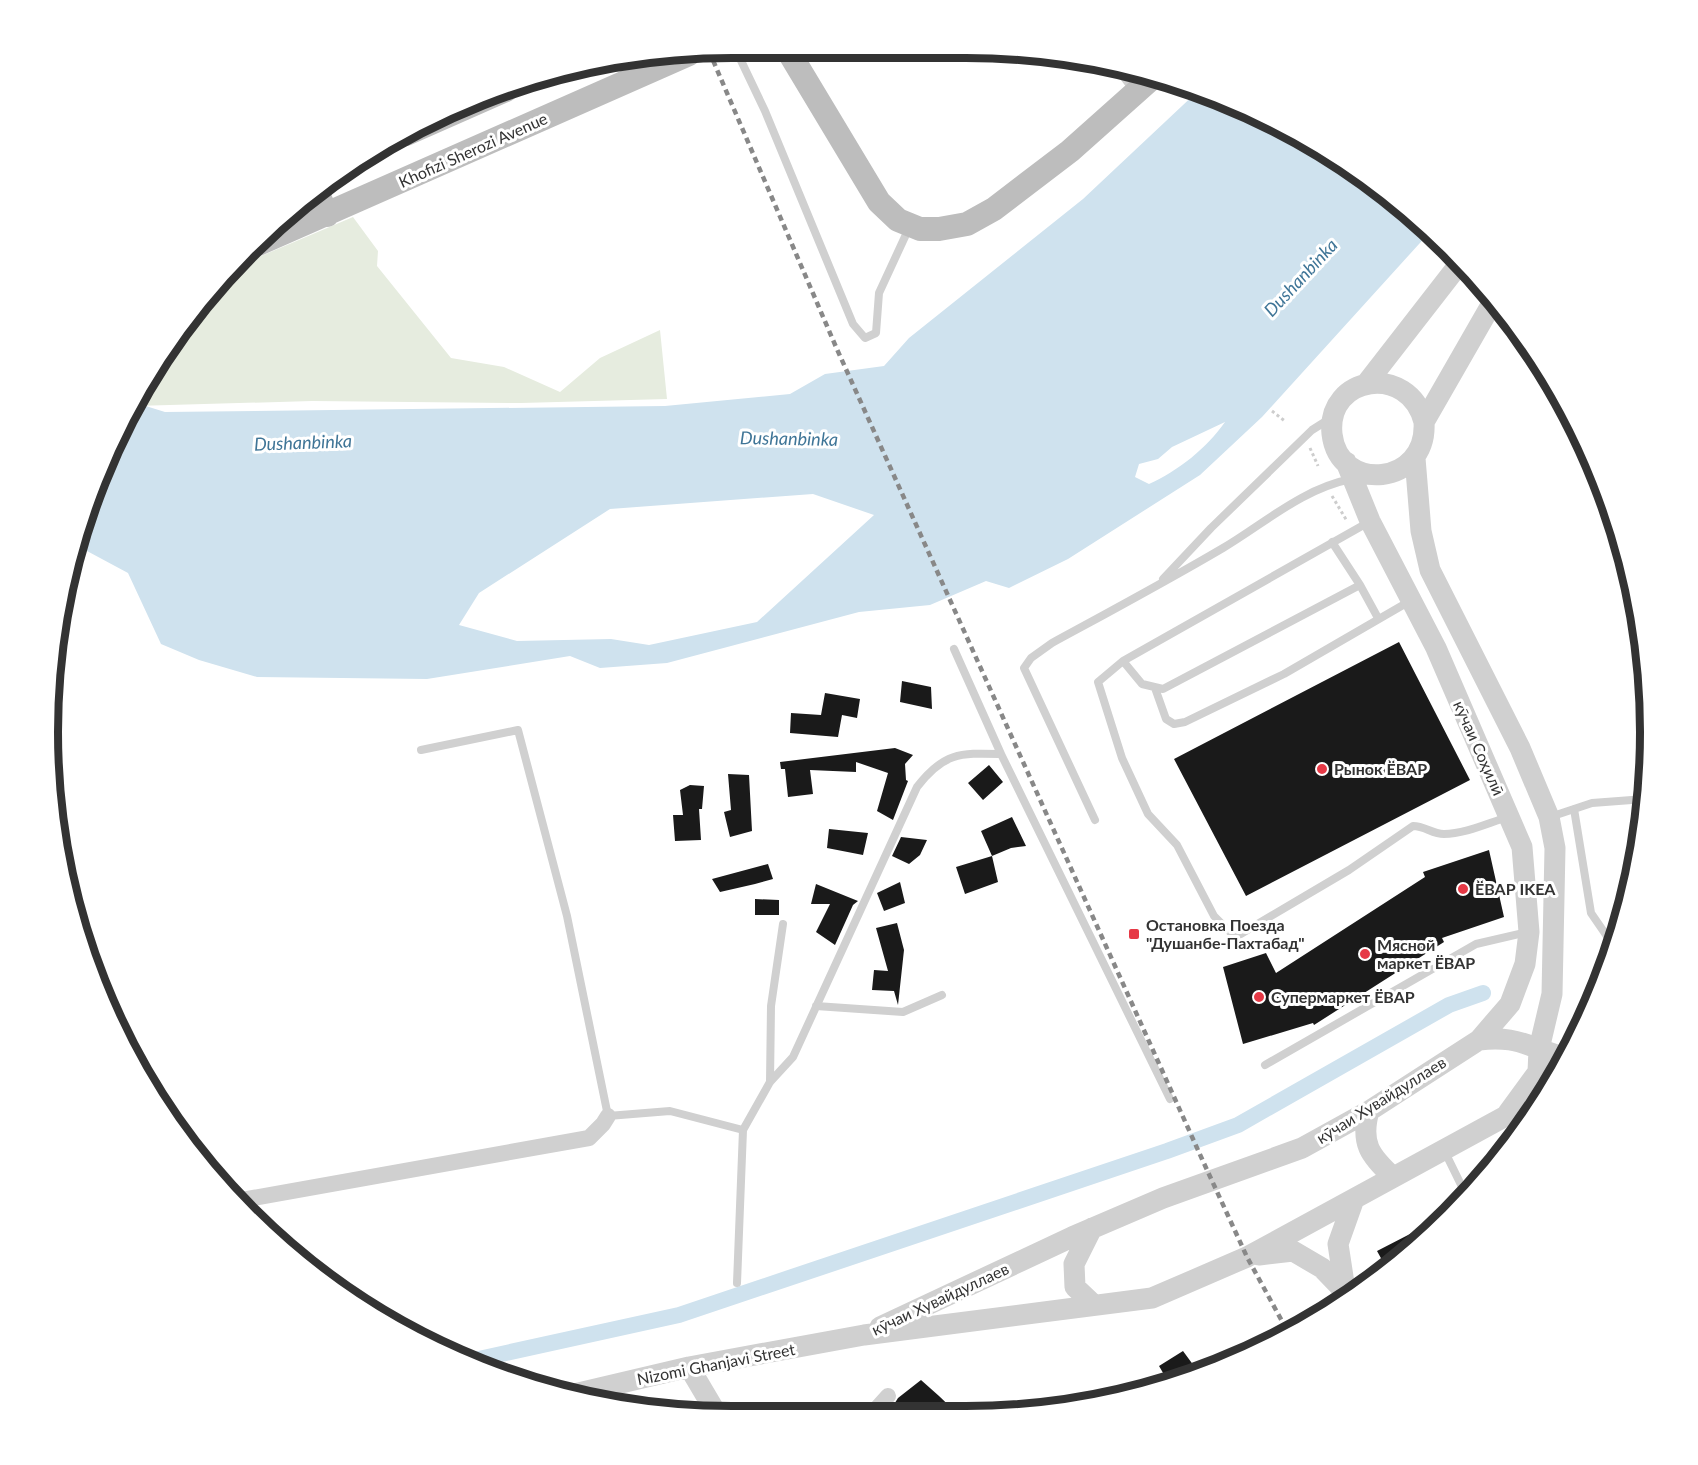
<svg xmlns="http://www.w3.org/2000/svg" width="1698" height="1465" viewBox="0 0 1698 1465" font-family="Lato,sans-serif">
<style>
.green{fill:#e6ecdf}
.water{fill:#cfe2ee;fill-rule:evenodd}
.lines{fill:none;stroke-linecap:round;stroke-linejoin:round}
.canal{stroke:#cfe2ee;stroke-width:16}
.building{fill:#1a1a1a}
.path{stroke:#cdcdcd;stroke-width:3;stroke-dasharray:3 3;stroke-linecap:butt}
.service{stroke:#d0d0d0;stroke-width:8}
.minor{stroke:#d0d0d0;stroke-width:16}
.tertiary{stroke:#d0d0d0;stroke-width:21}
.secondary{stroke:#bdbdbd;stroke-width:24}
.rail{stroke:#888;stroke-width:4.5;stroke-dasharray:6 4.5;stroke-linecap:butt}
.poi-dot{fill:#e63946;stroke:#fff;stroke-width:2}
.labels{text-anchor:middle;stroke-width:6;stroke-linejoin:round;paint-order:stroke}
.street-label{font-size:16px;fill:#333;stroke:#fff}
.poi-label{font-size:16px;font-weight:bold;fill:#333;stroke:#fff;text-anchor:start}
.water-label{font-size:18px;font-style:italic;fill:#3f7597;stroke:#fff}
.rim{fill:none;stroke:#333;stroke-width:8}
</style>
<rect width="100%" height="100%" fill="#fff"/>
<path class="green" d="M353 217 378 251 377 266 451 358 504 367 560 392 600 358 660 330 667 399 521 403 312 401 135 406 164 352 240 265Z"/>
<path class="water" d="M1199 90 1269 119 1382 190 1429 233 1262 417 1200 475 1068 559 1009 588 986 581 930 605 859 612 667 663 600 668 570 656 427 679 257 677 199 660 161 644 128 573 87 551 78 552 100 471 136 403 165 412 665 406 790 394 825 374 884 366 909 338 1083 199ZM1225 422C1207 448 1178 471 1149 484L1135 477 1139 464 1158 459 1172 447ZM813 494 874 515 757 622 649 645 611 639 517 641 459 625 479 593 610 509Z"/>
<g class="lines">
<path class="canal" d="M465 1362 679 1315 1167 1151 1238 1125 1449 1005 1483 993"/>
</g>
<path class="building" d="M1399 642 1470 780 1246 896 1174 759Z
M902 681 931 687 932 709 900 702Z
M825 693 860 699 857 718 842 715 838 737 790 733 791 713 821 715Z
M895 748 913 755 905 764 906 780 908 781 893 820 877 811 888 773 856 762V772L810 770 813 794 788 797 785 769H781L780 762Z
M989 765 1003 782 983 800 968 783Z
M728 774 749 775 752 831 730 837 724 812 731 810Z
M690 785 704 786 702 809H699L701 840 675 841 673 815H683L680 790Z
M1012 817 1026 846 1011 848 992 856 981 831Z
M829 829 868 833 863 855 827 848Z
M901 837 927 840 920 855 909 864 892 856Z
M1489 850 1504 917 1442 938 1444 942 1314 1025 1313 1023 1243 1044 1223 967 1266 953 1276 973 1425 877 1423 872Z
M992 856 998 882 965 894 956 867Z
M768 864 773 879 755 884 720 892 712 879Z
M900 882 905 903 884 911 877 893Z
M816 884 858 901 853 905 835 945 816 932 830 904H811Z
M755 899 779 900V915H755Z
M897 923 904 950 898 1005 894 991 872 990 874 970 888 971 876 928Z
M1443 1217 1417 1247 1387 1269 1377 1251Z
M1183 1351 1194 1366 1169 1383 1159 1366Z
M921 1380 939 1396 960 1416H903L893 1406 898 1398Z"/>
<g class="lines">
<path class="path" d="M1272 411 1286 422
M1310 448 1318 466
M1332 496 1347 521"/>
<path class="service" d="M735 48 765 111 853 324 865 338 876 333 879 293 909 228
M1117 68 1135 92
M1369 522 1123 661 1098 682 1122 758 1148 814 1177 845 1214 916 1232 934 1239 935 1349 870 1413 826C1425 826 1432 834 1444 834 1465 834 1488 823 1508 817
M1163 579 1211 528 1312 430 1331 418
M1360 585 1378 618
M954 649 1001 754
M1123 661 1142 684 1163 689 1360 585 1332 542
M1155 688 1166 719 1174 724 1185 722 1284 674 1410 601
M421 750 518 730 567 916 608 1116 670 1111 743 1130 770 1082 793 1057 917 787C944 752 960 753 1001 754L1170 1099
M1574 809 1591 913 1613 945
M1550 817 1592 803 1645 799
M1095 820 1024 668 1031 658 1052 643C1109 612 1167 581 1223 548 1265 523 1302 489 1351 479
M816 1006 903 1012 942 995
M1265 1065 1476 944 1528 932
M770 1082 771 1006 783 924
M1444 1150 1466 1195
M737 1283 743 1130"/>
<path class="minor" d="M236 1201 589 1138 603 1124 608 1116
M870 1416 888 1396"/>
<path class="tertiary" d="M1366 384 1460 263
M1424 422C1409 363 1326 375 1332 434 1339 494 1428 486 1424 422L1494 300
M1415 458 1421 531 1430 570 1520 748 1549 817 1555 848 1552 994 1539 1049 1565 1058
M1346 462 1370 521 1436 648 1522 847 1529 932 1525 964 1510 1004 1479 1040
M1369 1111C1360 1143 1370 1156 1393 1177
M1092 1228 1074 1264 1075 1287 1094 1305
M1259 1255 1293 1251 1322 1268 1349 1296
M1345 1290 1338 1244 1354 1199
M880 1327 1072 1237 1163 1198 1302 1148 1369 1111 1479 1040C1503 1037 1517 1040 1539 1049L1538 1072 1508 1113
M689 1367 718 1416
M570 1395 689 1367 864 1335 1152 1298 1247 1257 1504 1117 1537 1103"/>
<path class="secondary" d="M787 49 879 202 898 220 920 229H939L967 224 994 209 1070 151 1153 77
M406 134 506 90
M318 194 327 215
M258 244 689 54"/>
<path class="rail" d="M709 51 836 347 1202 1159 1247 1257 1289 1334"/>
</g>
<g class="poi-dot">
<circle cx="1322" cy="769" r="6"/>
<circle cx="1463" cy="889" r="6"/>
<rect x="1128" y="928" width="12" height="12" rx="3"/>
<circle cx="1365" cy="954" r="6"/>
<circle cx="1259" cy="997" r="6"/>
</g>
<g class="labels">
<g class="street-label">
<text transform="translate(473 150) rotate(-24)" y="6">Khofizi Sherozi Avenue</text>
<text transform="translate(1479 748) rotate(66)" y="6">кӯчаи Соҳилӣ</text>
<text transform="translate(1381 1100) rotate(-32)" y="6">кӯчаи Хувайдуллаев</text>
<text transform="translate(940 1299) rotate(-25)" y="6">кӯчаи Хувайдуллаев</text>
<text transform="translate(716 1364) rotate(-11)" y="6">Nizomi Ghanjavi Street</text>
</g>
<g class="poi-label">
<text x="1334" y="775">Рынок ЁВАР</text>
<text x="1475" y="895">ЁВАР IKEA</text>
<text x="1146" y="931">Остановка Поезда<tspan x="1146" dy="18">"Душанбе-Пахтабад"</tspan></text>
<text x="1377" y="951">Мясной<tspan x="1377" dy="18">маркет ЁВАР</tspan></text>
<text x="1271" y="1003">Супермаркет ЁВАР</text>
</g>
<g class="water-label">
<text transform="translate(1301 278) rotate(-47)" y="6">Dushanbinka</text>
<text transform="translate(789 439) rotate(1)" y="6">Dushanbinka</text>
<text transform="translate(303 443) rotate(-2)" y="6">Dushanbinka</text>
</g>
</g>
<path d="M0 0H1698V1465H0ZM732 58H966A674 674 0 0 1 1640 732V732A674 674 0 0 1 966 1406H732A674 674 0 0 1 58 732V732A674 674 0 0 1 732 58Z" fill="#fff" fill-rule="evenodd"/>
<path class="rim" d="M732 58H966A674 674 0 0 1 1640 732V732A674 674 0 0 1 966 1406H732A674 674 0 0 1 58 732V732A674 674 0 0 1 732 58Z"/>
</svg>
